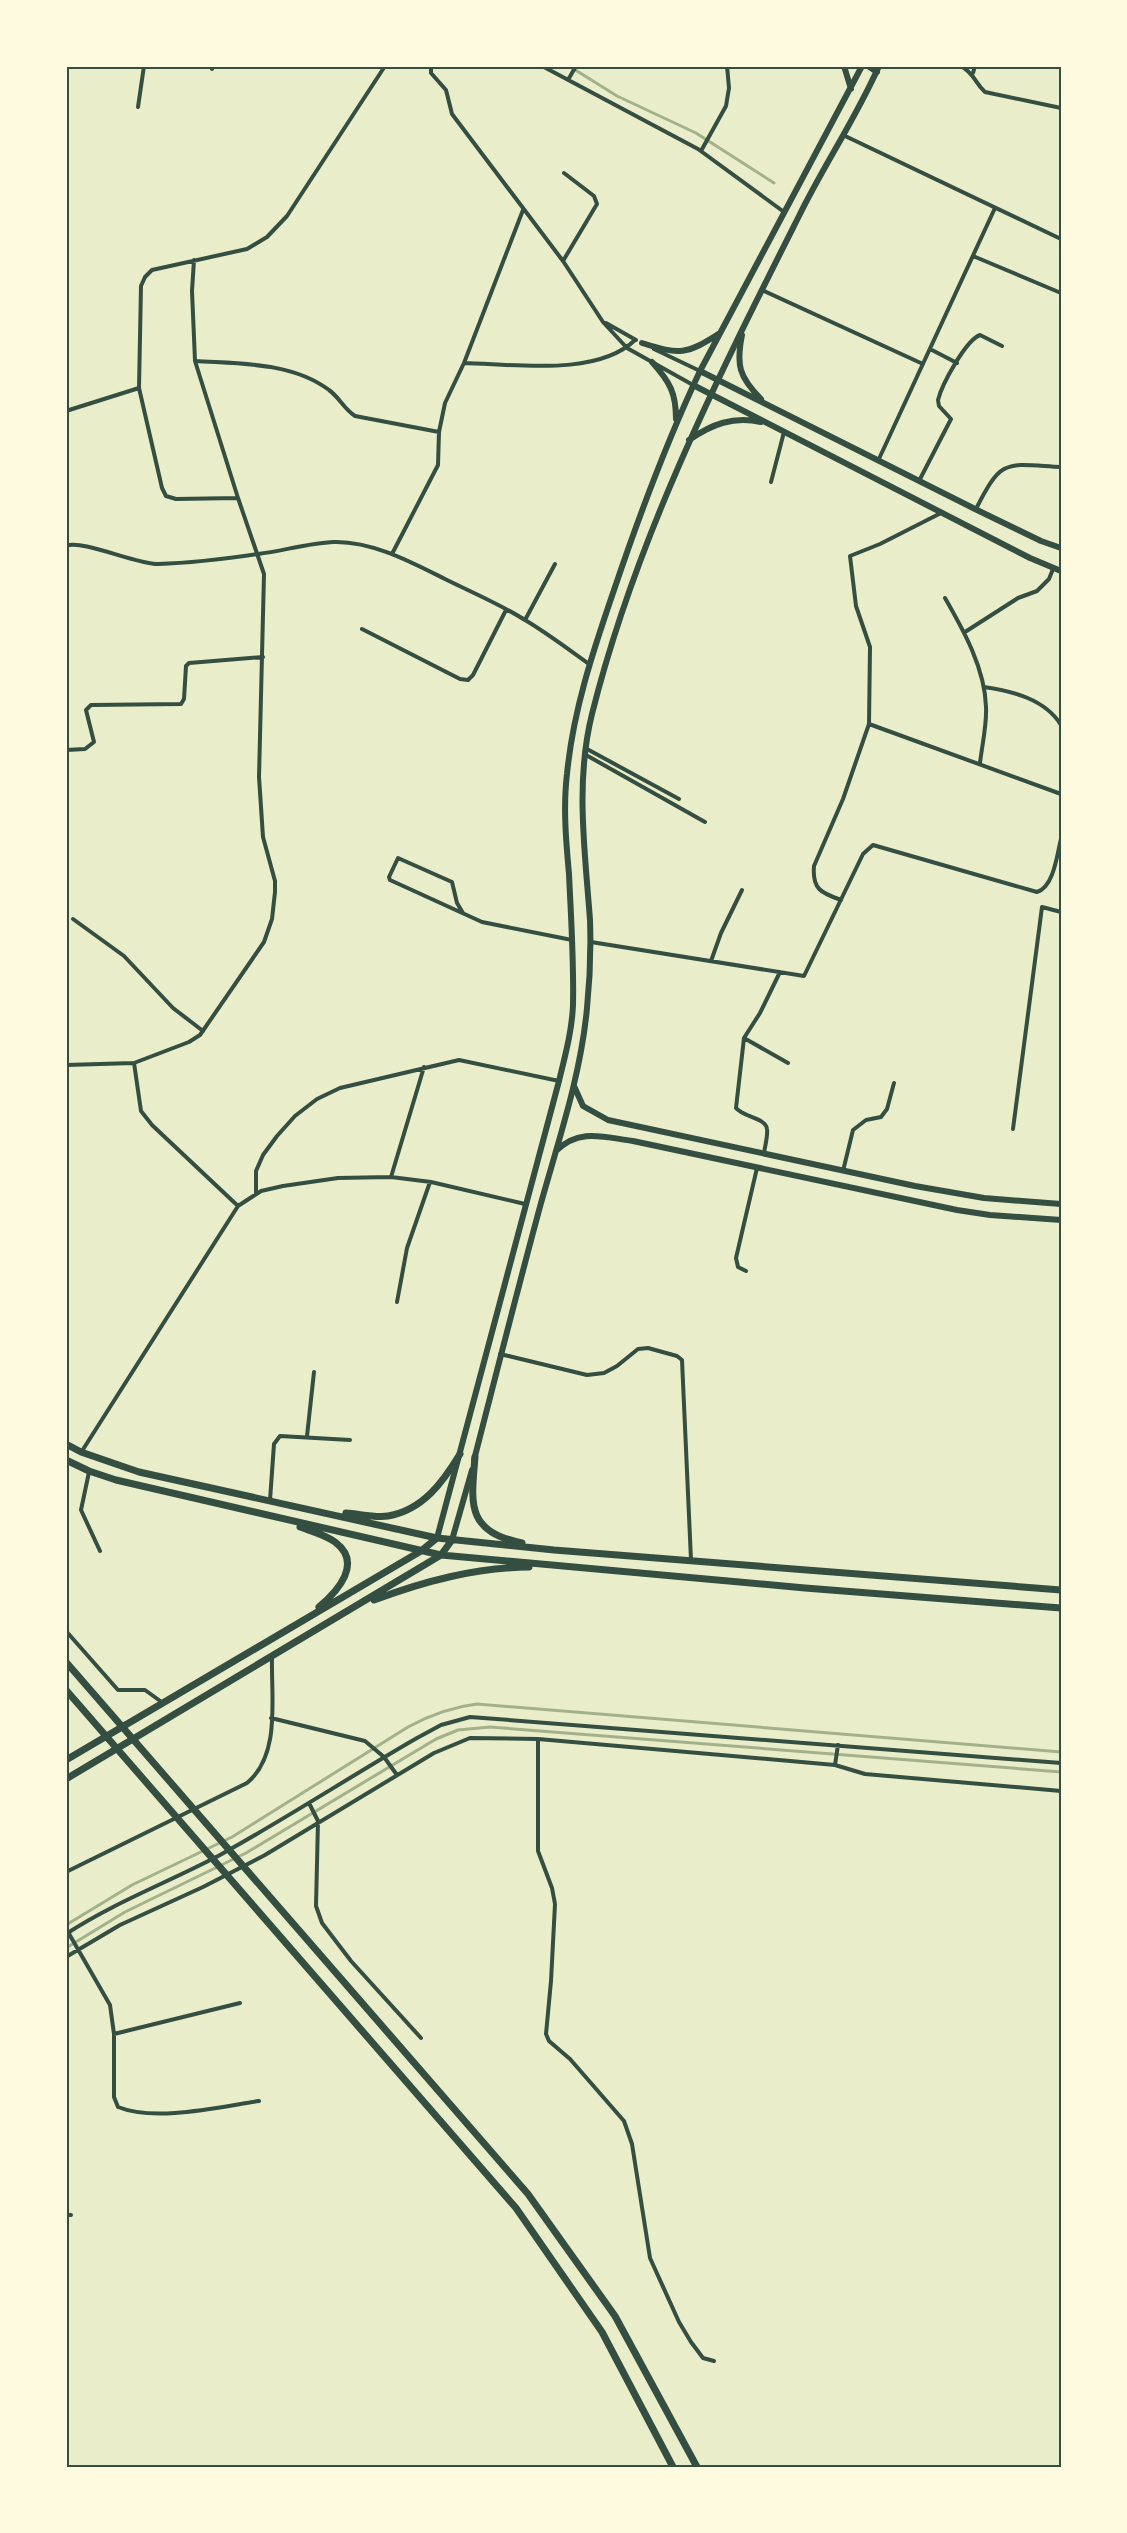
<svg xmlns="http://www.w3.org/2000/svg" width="1127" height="2533" viewBox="0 0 1127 2533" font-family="'PT Sans Narrow',sans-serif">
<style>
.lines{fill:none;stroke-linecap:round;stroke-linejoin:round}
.stream{stroke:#a3b18a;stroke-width:3}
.minor{stroke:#344e41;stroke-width:4}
.secondary{stroke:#344e41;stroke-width:6}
.primary{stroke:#344e41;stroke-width:7}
.trunk{stroke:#344e41;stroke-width:7}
.neatline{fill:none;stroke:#344e41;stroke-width:2}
</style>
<rect width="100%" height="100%" fill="#e9edc9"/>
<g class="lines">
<path class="stream" d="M569 66 617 96 696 133 774 183
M66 1925 132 1885 232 1837 408 1727C430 1715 451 1707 477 1704L1061 1752
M66 1948 125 1912 246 1853 436 1739 458 1730 490 1727 1061 1772"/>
<path class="minor" d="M212 66V69
M431 66V73L446 90 452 114 563 261 603 322 627 348 693 385
M542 66 698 149 784 212
M961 66C975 74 974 82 985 92L1061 108
M973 73 975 66
M568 80 576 66
M138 107 144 66
M843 135 1061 239
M701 151 726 106 729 88 727 66
M973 256 1061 293
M194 260 192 291 195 361 238 498
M563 261 597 204 594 196 564 173
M762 290 923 364
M606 323 636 340
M654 349 700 371
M930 349 957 363
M195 361C240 364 292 362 329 390 339 397 344 409 355 416L439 432
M464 363C513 364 597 377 635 340
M66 411 139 388
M878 461 995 208
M919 481 951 419 939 406 938 400C942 384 966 340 980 335L1002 346
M771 482 784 432
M976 509C1002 457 1006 464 1061 467
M66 546C82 539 135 564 158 564 191 563 225 559 258 554 283 551 308 543 334 542 372 541 411 562 445 579 471 592 500 604 525 620 547 633 568 649 589 664
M392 554 438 465 439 432 445 403 464 363 523 210
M945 598C964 631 985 669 986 707 987 725 982 745 980 763
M525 620 555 564
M362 629 460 679 468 680 473 675 506 610
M965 632 1018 598 1037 591 1049 579 1053 569
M984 687C1012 691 1045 699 1061 725
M869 724 1061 794
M587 749 679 799
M66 750 85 749 94 742 86 710 91 705 181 704 184 699 186 666 189 663 263 657
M586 755 705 822
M841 900C821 893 812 889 814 866L843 799 869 724 870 647 856 606 850 556 880 544 941 513
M463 913 457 903 452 882 398 858 389 877 390 880 482 922 572 940
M73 919 124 956 173 1008 203 1031
M591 942 804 976 863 854 873 845 1037 892C1054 887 1057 854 1061 839
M711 961 721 933 742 890
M744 1038 788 1063
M134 1063 141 1111 152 1125 238 1206
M66 1065 134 1063 189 1042 200 1035 264 942 272 919 275 892V881L263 837 259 777 264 574 238 498 176 499 166 496 162 488 139 388 141 286 145 277 152 270 247 249 267 237 287 216 385 66
M1013 1129 1042 907 1061 912
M764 1153C765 1146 768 1136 767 1129 766 1118 743 1117 736 1108L744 1038 760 1013 780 972
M843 1171 853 1130 866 1120 881 1117 887 1109 894 1083
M391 1177 424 1067
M256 1194V1171L263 1155 277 1136 295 1116 317 1099 340 1088 459 1060 559 1081
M746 1271 738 1267 736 1258 757 1168
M397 1302 407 1248 430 1182
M500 1354 587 1375 604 1373 617 1366 638 1349 648 1348 677 1356 682 1360 691 1560
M307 1436 314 1372
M82 1451 238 1206 261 1191 283 1186 338 1178 391 1177 431 1182 525 1204
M89 1472 81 1510 100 1551
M270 1500 274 1444 280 1436 350 1440
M66 1631 118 1690H145L163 1703
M271 1718 365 1741 384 1757 397 1775
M538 1739V1851L552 1888 555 1904 551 1981 546 2034 549 2041 570 2059 624 2121 632 2144 650 2258 679 2322 691 2342 703 2358 714 2361
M835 1765 838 1745
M309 1803 318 1821 316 1906 322 1923 351 1961 421 2038
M66 1872 247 1783C281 1755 271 1698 272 1658
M68 1932 110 2005 114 2034 240 2003
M66 1934C115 1902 169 1882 220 1855 287 1818 351 1776 417 1738L441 1725 470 1717 1061 1763
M66 1957 120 1925 203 1887 265 1855 434 1753 470 1738 538 1739 835 1765 865 1774 1061 1791
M114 2034V2097L118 2107C155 2122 219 2107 259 2101
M66 2215H71"/>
<path class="secondary" d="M844 66 851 89
M868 66 877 72
M742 335C736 365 739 377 761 399
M642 343C680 355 686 355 720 333
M652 362C670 382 676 393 676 419
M700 371 975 509 1041 541 1061 548
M693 385 1030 558 1061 571
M689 440C712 424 733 416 761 422
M574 1086 583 1106 608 1120 915 1186 984 1198 1061 1204
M556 1151C579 1128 603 1137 633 1141L957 1210 990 1215 1061 1220
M474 1460C496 1374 518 1288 541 1203 559 1139 581 1074 587 1008 590 979 591 949 590 920 585 851 575 782 592 714 636 538 718 377 799 216 824 165 856 118 879 66
M437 1538 559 1081C565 1056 572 1031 573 1005 574 961 571 918 569 874 566 841 563 807 567 774 573 711 593 651 614 590 639 516 666 443 700 371L862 66
M452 1540 472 1470"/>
<path class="primary" d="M66 1662 528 2194 615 2316 697 2467
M66 1690 516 2208 602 2332 673 2467"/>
<path class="trunk" d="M66 1444 81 1452 139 1472 437 1538 554 1550 1061 1590
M475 1457C471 1505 466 1531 522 1543
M66 1460 89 1471 116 1480 441 1555 805 1588 1061 1608
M346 1513C360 1514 375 1518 388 1516 423 1510 443 1482 460 1454
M300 1527C311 1531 326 1535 335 1542 363 1563 338 1591 319 1607
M374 1600C425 1581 474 1568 529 1567
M66 1760 421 1551 437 1538
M66 1779 441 1555 452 1540"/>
</g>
<rect width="1127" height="2533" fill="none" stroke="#fefae0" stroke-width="135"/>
<rect x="68" y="68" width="992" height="2398" class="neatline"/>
</svg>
